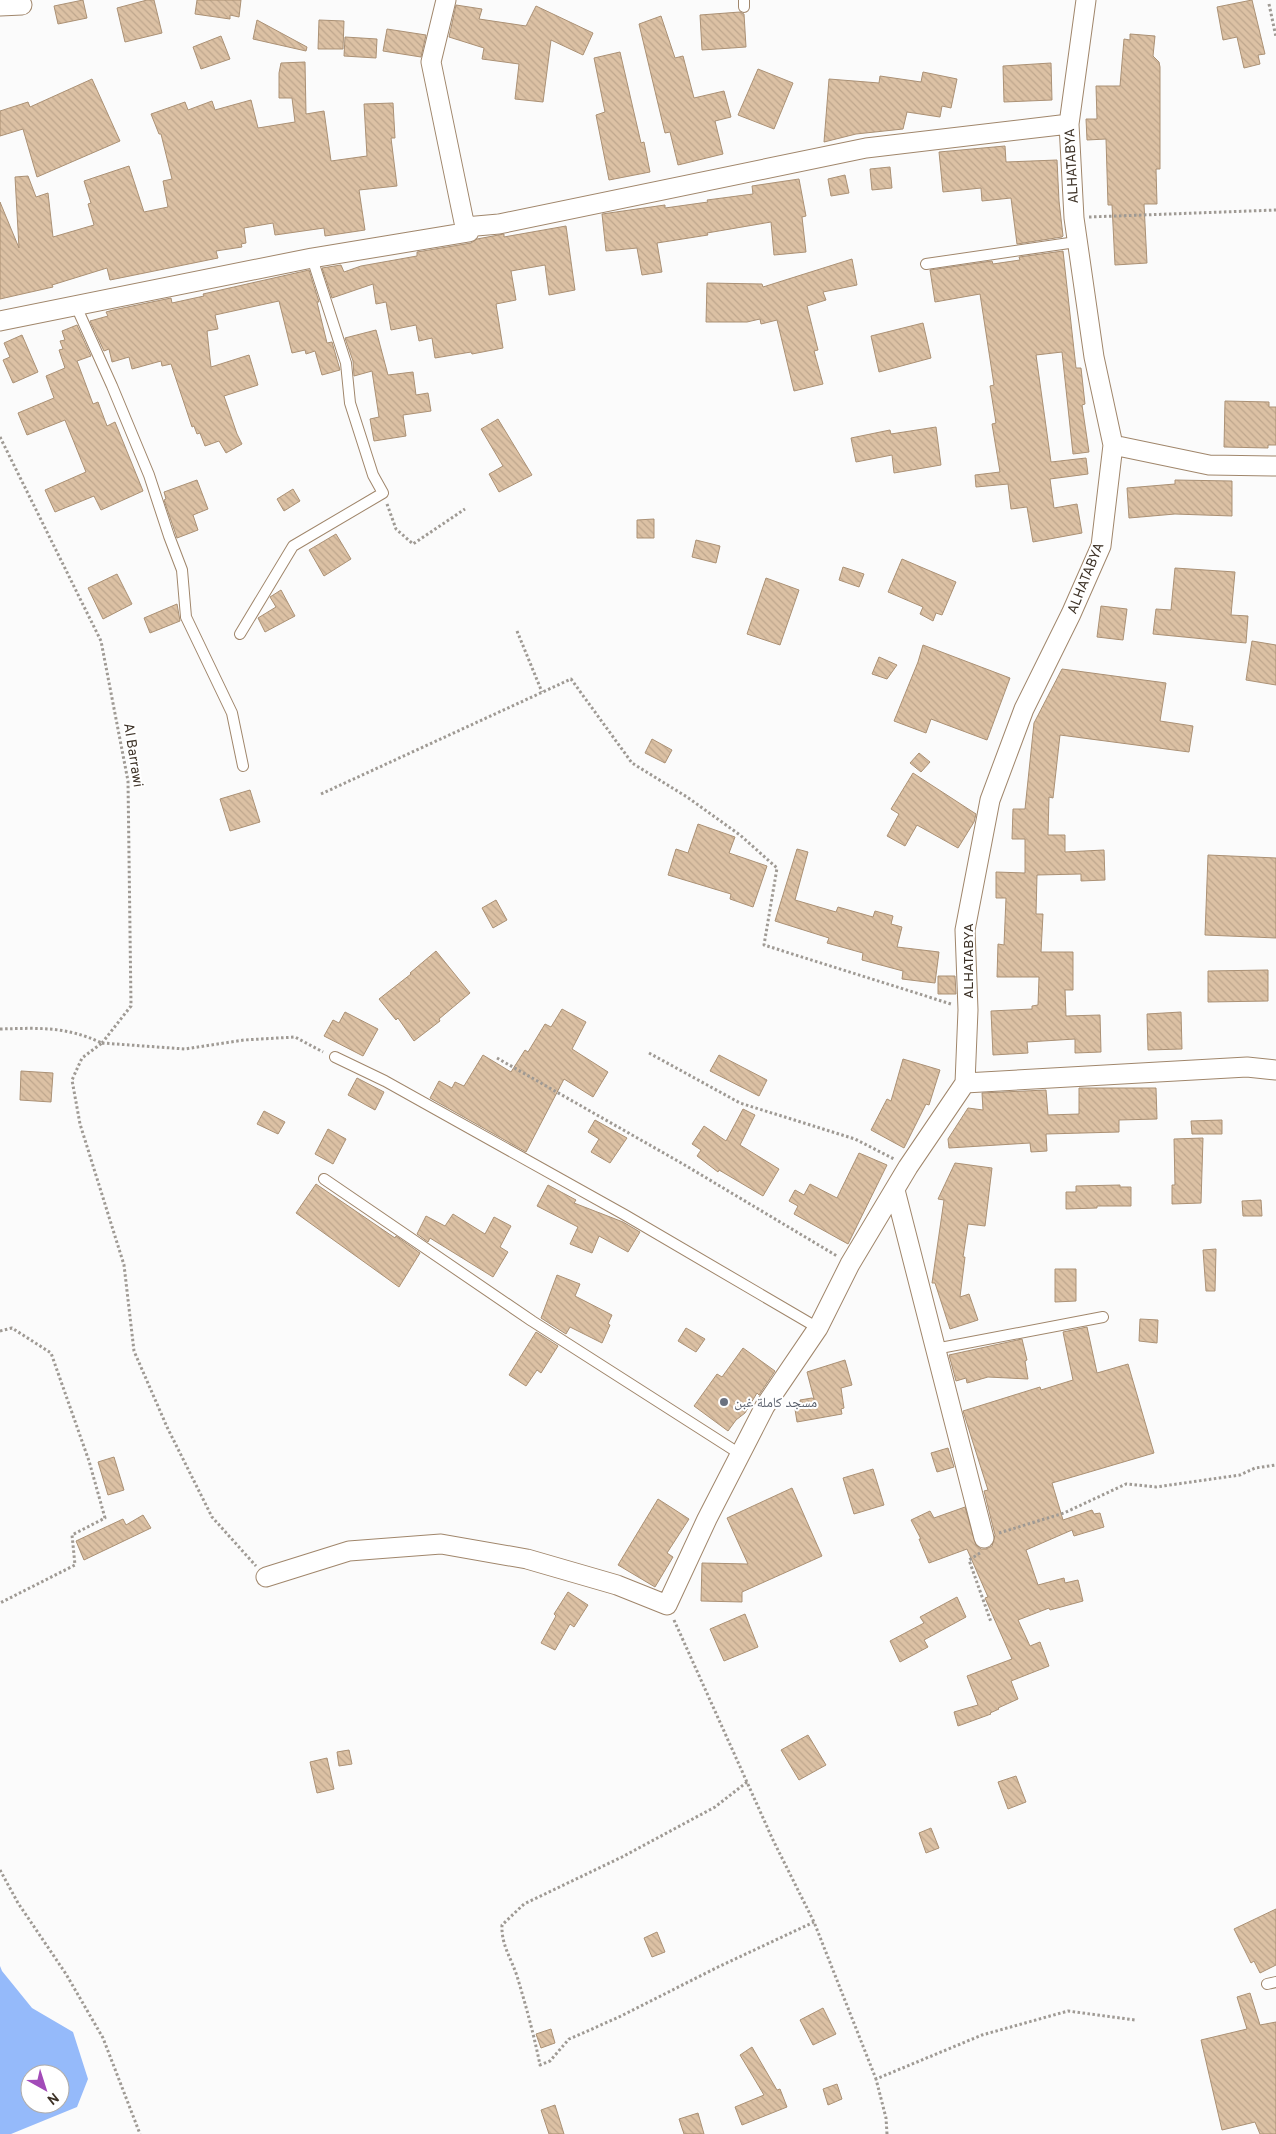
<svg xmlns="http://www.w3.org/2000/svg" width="1276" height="2134" viewBox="0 0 1276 2134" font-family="Overpass,'Noto Naskh Arabic',sans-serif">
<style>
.water{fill:#95bafa;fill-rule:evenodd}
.building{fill:url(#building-back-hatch);stroke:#ab9175}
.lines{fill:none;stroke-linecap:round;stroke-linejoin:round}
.lane-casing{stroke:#a0866b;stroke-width:12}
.street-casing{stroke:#a0866b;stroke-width:21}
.path{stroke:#9f9a94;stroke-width:3;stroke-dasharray:2.5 2.5;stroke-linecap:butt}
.lane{stroke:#fff;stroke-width:10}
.street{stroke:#fff;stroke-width:19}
.worship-dot{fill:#6b7280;stroke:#fff;stroke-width:2}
.labels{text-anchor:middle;stroke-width:4;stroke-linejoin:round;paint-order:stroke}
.street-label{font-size:14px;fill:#3d3227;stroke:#fff}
.worship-label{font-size:14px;fill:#5b616d;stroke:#fff;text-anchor:start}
</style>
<defs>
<pattern id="building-back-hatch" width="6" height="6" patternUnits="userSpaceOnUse" patternTransform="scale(1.25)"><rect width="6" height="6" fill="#dcc1a4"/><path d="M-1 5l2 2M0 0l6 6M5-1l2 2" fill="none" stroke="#bea68d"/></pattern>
</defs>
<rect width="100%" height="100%" fill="#fbfbfb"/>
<path class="water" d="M0 1966 2 1971 32 2008 73 2032 88 2079 77 2107 11 2134H0ZM30 2074H60V2104H30Z"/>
<path class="building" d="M83 0 87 18 58 24 54 6Z
M147 0H154L162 33 125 42 117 8Z
M197 0H241L239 17 230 15V19L195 14Z
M1252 0 1265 54 1258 55 1260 64 1244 68 1237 37 1223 40 1217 7Z
M456 5 482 9 479 19 526 26 536 6 593 33 583 55 551 40 543 102 515 99 519 64 482 59 484 48 449 37Z
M740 12 744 14 746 47 702 50 700 15Z
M661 16 675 58 683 56 694 98 724 91 731 117 715 121 723 154 678 165 670 132 665 133 639 24Z
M257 20 307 47 306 51 253 39Z
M319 20 344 21 343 49H318Z
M387 29 426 35 421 57 383 51Z
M1130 34 1155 36 1153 56 1159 62 1160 67V169H1156L1157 204H1144L1147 263 1115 265 1112 205H1108L1106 139 1087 140 1086 119H1097L1096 86H1120L1124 39 1130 40Z
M221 36 230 59 201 69 193 47Z
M345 37 377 39 376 58 344 56Z
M620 52 641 143 644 142 650 172 609 180 596 115 605 112 594 58Z
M305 62 306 114 324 111 331 161 367 156 364 104 393 103 395 138H391L397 186 359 190 365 230 325 236 324 228 275 235 273 223 244 228 246 243 241 244 242 247 216 251 218 258 110 280 107 268 52 285 53 287 0 299V202L19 248 15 177 28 176 36 197 48 193 53 237 94 225 88 204 91 203 84 181 129 166 144 212 168 207 163 181 172 179 161 134H159L151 114 185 102 188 110 212 101 215 110 251 100 258 128 295 122 292 98H279V73L281 63Z
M1051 63 1052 100 1004 102 1003 66Z
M758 69 793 83 774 129 738 115Z
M923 72 957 79 951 108 942 106 940 117 907 112 903 129 856 134 824 142 829 79 879 83 880 76 921 82Z
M92 79 120 141 37 177 23 129 0 136V111L28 102 30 107Z
M1005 146 1006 162 1057 160 1059 201 1063 236 1062 237 1017 244 1011 198 982 201 981 188 943 192 939 152Z
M890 167 892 188 872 190 870 169Z
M845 175 849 193 831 196 828 179Z
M799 179 806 216 802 217 806 252 774 255 771 222 707 233 708 235 657 243 662 272 642 275 637 248 606 251 602 214 665 205V208L708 202 707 200 753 194 752 186Z
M566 226 575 290 549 295 545 265 511 271 516 300 496 304 503 348 472 354 471 352 435 358 432 338 419 341 416 325 391 330 386 302 376 304 373 284 332 298 322 268 341 265 344 272 361 266 417 256V252L471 243 477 239 504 234V237Z
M1063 251 1076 368H1081L1085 404 1082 405 1089 452 1073 454 1062 352 1036 355 1051 462 1086 458 1088 474 1050 479 1054 508 1077 504 1082 533 1033 542 1027 507 1011 509 1008 484 976 487 975 475 1000 472 992 424 996 423 990 386 994 385 980 294 935 302 930 270 992 261 993 264 1020 260 1019 257Z
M852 259 857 285 823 292 826 300 807 306 818 350 814 351 823 384 794 391 777 320 761 324 760 319 747 322H706L707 283 762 284 763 287Z
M309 270 319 302H317L327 343 332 342 340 370 322 375 315 351 306 354 305 350 292 353 279 301 215 315 218 329 207 331 211 367 249 355 258 385 224 396 237 434 242 444 226 453 219 441 205 446 200 433 197 434 194 426 192 427 171 364 162 366 161 361 132 369 129 357 112 362 109 349 104 351 90 321 108 316 106 312 113 310 171 298 172 303 204 296 203 294Z
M923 323 931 358 879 372 871 336Z
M77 325 91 356 77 361 93 404 98 402 107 426 115 422 143 491 101 510 94 496 55 512 45 490 86 472 65 420 27 435 18 413 54 398 46 376 65 368 59 350 63 349 60 341 65 340 62 331Z
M376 330 388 375 413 372 416 395 428 393 431 411 403 415 406 436 374 441 370 419 379 417 372 371 354 376 353 361 345 338Z
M22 335 38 372 13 383 3 360 10 357 4 343Z
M1225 401 1269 402V407H1276V445H1268V448L1224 447Z
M498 419 532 475 499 492 489 474 503 466 481 429Z
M936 427 941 465 894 473 892 455 856 462 851 438 890 430 891 434Z
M197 480 208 509 193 515 198 530 177 538 164 500 166 499 164 492Z
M1175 480 1232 481V516L1175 514 1129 518 1127 488 1175 484Z
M293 489 300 501 284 511 277 499Z
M654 519V538H637V520Z
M336 534 351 559 324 576 309 550Z
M696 540 720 546 716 563 692 557Z
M902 559 956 582 942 615 936 613 933 621 920 614 923 607 888 592Z
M843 567 864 574 859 587 839 580Z
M1175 568 1235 572 1231 615 1248 616 1246 643 1153 634 1156 609 1171 610Z
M117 574 132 604 103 619 88 588Z
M766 578 799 590 780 645 747 634Z
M281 590 295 616 265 632 258 618 276 607 270 597Z
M177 604 180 621 150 633 144 618Z
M1101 606 1127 609 1123 640 1097 637Z
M1252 641 1276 645V685L1246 680Z
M923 645 1010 678 987 740 931 719 926 733 894 721 918 662Z
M879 657 897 665 887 679 872 674Z
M1062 669 1166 683 1160 721 1193 726 1189 752 1060 735 1053 798 1049 797 1048 835H1065V852L1104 850 1105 880 1081 881V874L1037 875 1036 914H1043L1041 952H1073V990H1065L1066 1016 1100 1015 1101 1052 1075 1053V1039L1027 1042 1028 1053 993 1055 991 1011 1032 1009V1006L1038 1005 1039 977H997L998 944 1004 945 1006 898H996V872L1025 873V839H1012L1013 809H1025L1034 723Z
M652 739 672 750 665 763 645 753Z
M919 753 930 762 921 772 910 763Z
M913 773 976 814 974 822 958 848 917 825 905 846 887 836 899 814 891 809Z
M250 790 260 822 230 831 220 799Z
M698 824 735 837 729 853 767 866 753 907 730 899 731 894 668 875 676 849 688 853Z
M797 849 808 852 795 900 836 912 838 907 873 917 875 911 893 916 891 924 902 927 897 947 939 952 935 983 902 979 903 971 862 960 863 953 827 943 829 938 775 921Z
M1208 855 1276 858V938L1205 935Z
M496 900 507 920 493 928 482 908Z
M436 951 470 993 439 1019 440 1021 414 1041 398 1018 396 1020 379 999 411 974 410 973Z
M1268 970V1001L1208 1002V971Z
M938 976H955L956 994H938Z
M562 1009 586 1022 572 1049 608 1072 593 1097 564 1079 526 1152 430 1098 439 1081 452 1088 455 1082 464 1086 483 1055 511 1072 525 1050 528 1052 545 1024 551 1027Z
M345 1012 378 1029 363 1056 324 1036 333 1020 339 1023Z
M1181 1012 1182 1049 1148 1050 1147 1014Z
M719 1055 767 1080 759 1096 710 1071Z
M903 1059 940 1070 929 1105 926 1104 904 1148 871 1130 887 1099 891 1101Z
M21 1071 53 1073 51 1102 20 1100Z
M357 1078 384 1092 375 1110 348 1095Z
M1079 1088H1156L1157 1119 1119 1120V1132L1046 1134 1047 1151 1031 1152 1030 1143 949 1148 948 1139 968 1108 983 1110 982 1093 1046 1090 1048 1115 1079 1114Z
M743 1109 755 1115 740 1145 779 1169 763 1196 719 1170 718 1172 697 1156 701 1150 692 1144 704 1126 726 1141Z
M264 1111 285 1122 278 1134 257 1124Z
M595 1120 627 1138 610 1163 591 1152 599 1139 588 1132Z
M1222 1120V1134H1192L1191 1121Z
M328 1129 346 1139 333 1164 315 1154Z
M1203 1138 1201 1203 1172 1204V1185H1175L1174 1139Z
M859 1153 887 1165 848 1244 794 1214 798 1206 789 1201 795 1190 804 1195 810 1184 837 1198Z
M955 1163 992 1168 985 1226 968 1224 963 1257H965L960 1297 969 1294 978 1320 950 1329 935 1283H932L944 1200 938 1199Z
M316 1184 395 1238 396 1236 420 1253 399 1287 296 1213Z
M548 1185 576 1200 574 1203 623 1222 640 1232 628 1252 599 1236 592 1253 570 1244 578 1227 537 1206Z
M1120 1185V1187H1131V1206H1097V1208L1066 1209V1192H1076V1186Z
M1261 1200 1262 1216H1243L1242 1201Z
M453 1214 485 1234 494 1217 511 1226 500 1247 508 1252 493 1277 430 1238 428 1242 417 1234 426 1216 445 1226Z
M1216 1249 1215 1291H1206L1203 1250Z
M1055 1269H1076V1301L1055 1302Z
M557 1275 580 1284 575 1296 612 1315 608 1324 610 1325 602 1343 570 1327 566 1334 541 1318Z
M1140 1319 1158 1320 1157 1343 1139 1341Z
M1087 1327 1097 1373 1128 1364 1154 1453 1052 1483 1063 1520 1092 1510 1094 1514 1100 1513 1104 1527 1074 1536 1072 1530 1026 1550 1038 1585 1064 1578 1065 1583 1078 1580 1083 1601 1050 1610 1049 1608 1018 1620 1030 1646 1040 1642 1049 1666 1011 1681 1018 1699 998 1708 999 1709 990 1713 991 1714 958 1726 954 1712 978 1705 967 1676 1012 1659 985 1598 988 1597 967 1549 929 1563 919 1539H921L911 1520 930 1511 934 1518 965 1507 976 1545 981 1549H986L992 1546 995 1535 984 1491 988 1490 963 1411 1040 1387 1041 1390 1073 1380 1063 1332Z
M686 1328 705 1339 696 1352 678 1341Z
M536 1332 558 1346 541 1373 537 1370 526 1386 509 1375Z
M1022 1339 1027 1360 1025 1361 1028 1379 988 1377 967 1383 966 1378 956 1381 949 1355Z
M743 1348 775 1371 759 1395 757 1393 745 1413 736 1420 728 1431 694 1406 717 1374 722 1377Z
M845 1360 852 1385 841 1388 844 1408 841 1409 842 1414 797 1422 795 1409 801 1408 800 1400 812 1398 814 1399 807 1372Z
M948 1448 954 1467 937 1472 931 1453Z
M114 1457 124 1490 108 1495 98 1462Z
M873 1469 884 1505 854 1514 843 1478Z
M792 1488 822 1556 742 1592V1602L701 1601 702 1563 748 1564 727 1518Z
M658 1499 689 1519 667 1553 673 1557 655 1587 618 1565Z
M143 1515 151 1528 84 1560 76 1541 123 1519 126 1525Z
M568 1592 588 1605 574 1627 570 1624 555 1650 541 1643 556 1616 554 1614Z
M957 1597 966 1617 924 1640 928 1647 900 1662 890 1641 924 1623 920 1617Z
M745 1614 758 1647 724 1661 710 1629Z
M808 1735 826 1765 799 1780 781 1750Z
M349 1750 352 1764 339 1766 337 1752Z
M327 1758 334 1789 317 1793 310 1762Z
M1016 1776 1026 1802 1008 1809 998 1782Z
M931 1828 939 1848 926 1853 919 1833Z
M1276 1909V1965L1260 1973 1254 1961 1251 1963 1234 1929Z
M657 1932 665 1952 652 1957 644 1938Z
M1250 1993 1260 2025 1276 2022V2134H1260L1255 2122 1222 2130 1201 2040 1247 2029 1237 1997Z
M823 2008 836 2034 813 2045 800 2020Z
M551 2029 555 2043 541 2048 536 2034Z
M752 2047 777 2090 780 2089 787 2107 742 2125 735 2107 764 2095 740 2055Z
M837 2084 842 2099 828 2105 823 2089Z
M555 2105 564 2134H549L541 2110Z
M698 2113 704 2134H684L679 2119Z"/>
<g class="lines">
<defs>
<path id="lane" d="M744 0V7
M926 264 1076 242
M76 306 112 386 149 475 169 536 182 570 186 617 232 713 243 766
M240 634 293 546 383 493 373 475 350 403 346 363 312 258
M335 1057 385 1081 625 1215 818 1328
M324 1179 532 1321 740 1454
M935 1349 1103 1317
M1267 1984 1276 1982"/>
<path id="street" d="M446 0 431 62 465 227
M0 6 22 5
M0 321 312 258 469 232 465 227 499 224 866 148 1069 124
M1113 445 1209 465 1276 466
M965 1083 968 1010 965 930 990 800 1024 709 1071 614 1101 546 1113 445 1094 357 1074 218 1069 124 1086 0
M965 1083 1247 1067 1276 1070
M895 1190 984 1538
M266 1577 349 1551 441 1544 527 1559 617 1585 667 1605 707 1519 765 1406 818 1328 850 1264 908 1167 965 1083"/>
</defs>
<use href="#lane" class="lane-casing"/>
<use href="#street" class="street-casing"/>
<path class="path" d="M1269 4 1276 37
M1089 217 1276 210
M0 437 101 641 128 781 131 1006 102 1043
M387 504 396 529 413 544 465 509
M517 631 542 692
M321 794 571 679 632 763 687 797 740 835 777 868 764 945 951 1004
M0 1029C39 1028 65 1026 102 1043L82 1058 72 1080 80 1124 124 1265 134 1351 167 1427 212 1517 256 1566
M102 1043 185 1049 244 1040 295 1037 323 1052
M649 1053 740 1103 855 1139 894 1159
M497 1058 683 1164 837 1256
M0 1331 12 1328 51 1353 89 1461 105 1518 72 1535 75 1565 0 1603
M999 1533 1064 1513 1126 1484 1156 1487 1240 1475 1255 1468 1276 1465
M980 1553 969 1560 991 1622
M674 1620 773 1840 814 1922 876 2079
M747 1782 715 1807 622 1857 524 1904 502 1925C501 1944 511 1958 517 1976 526 2006 534 2035 540 2065L550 2061 569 2039 617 2018 718 1967 814 1922
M0 1870 18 1903 66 1974 103 2038 140 2134
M887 2134 886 2118 876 2079 982 2035 1068 2011 1135 2020"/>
<use href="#lane" class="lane"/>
<use href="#street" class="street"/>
</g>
<circle class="worship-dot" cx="724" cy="1402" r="5"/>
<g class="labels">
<g class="street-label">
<text transform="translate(1071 166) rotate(-93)" y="5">ALHATABYA</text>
<text transform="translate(1085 578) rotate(-68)" y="5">ALHATABYA</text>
<text transform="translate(134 755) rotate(81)" y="5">Al Barrawi</text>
<text transform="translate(968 961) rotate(-90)" y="5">ALHATABYA</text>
</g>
<g class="worship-label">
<text x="734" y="1407">مسجد كاملة غبن</text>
</g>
</g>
<g transform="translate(45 2089) rotate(141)"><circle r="24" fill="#ffffff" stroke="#b1ada9"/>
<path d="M0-4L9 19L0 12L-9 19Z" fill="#a24bb8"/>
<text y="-8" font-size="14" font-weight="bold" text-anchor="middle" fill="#3d3227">N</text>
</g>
</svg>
